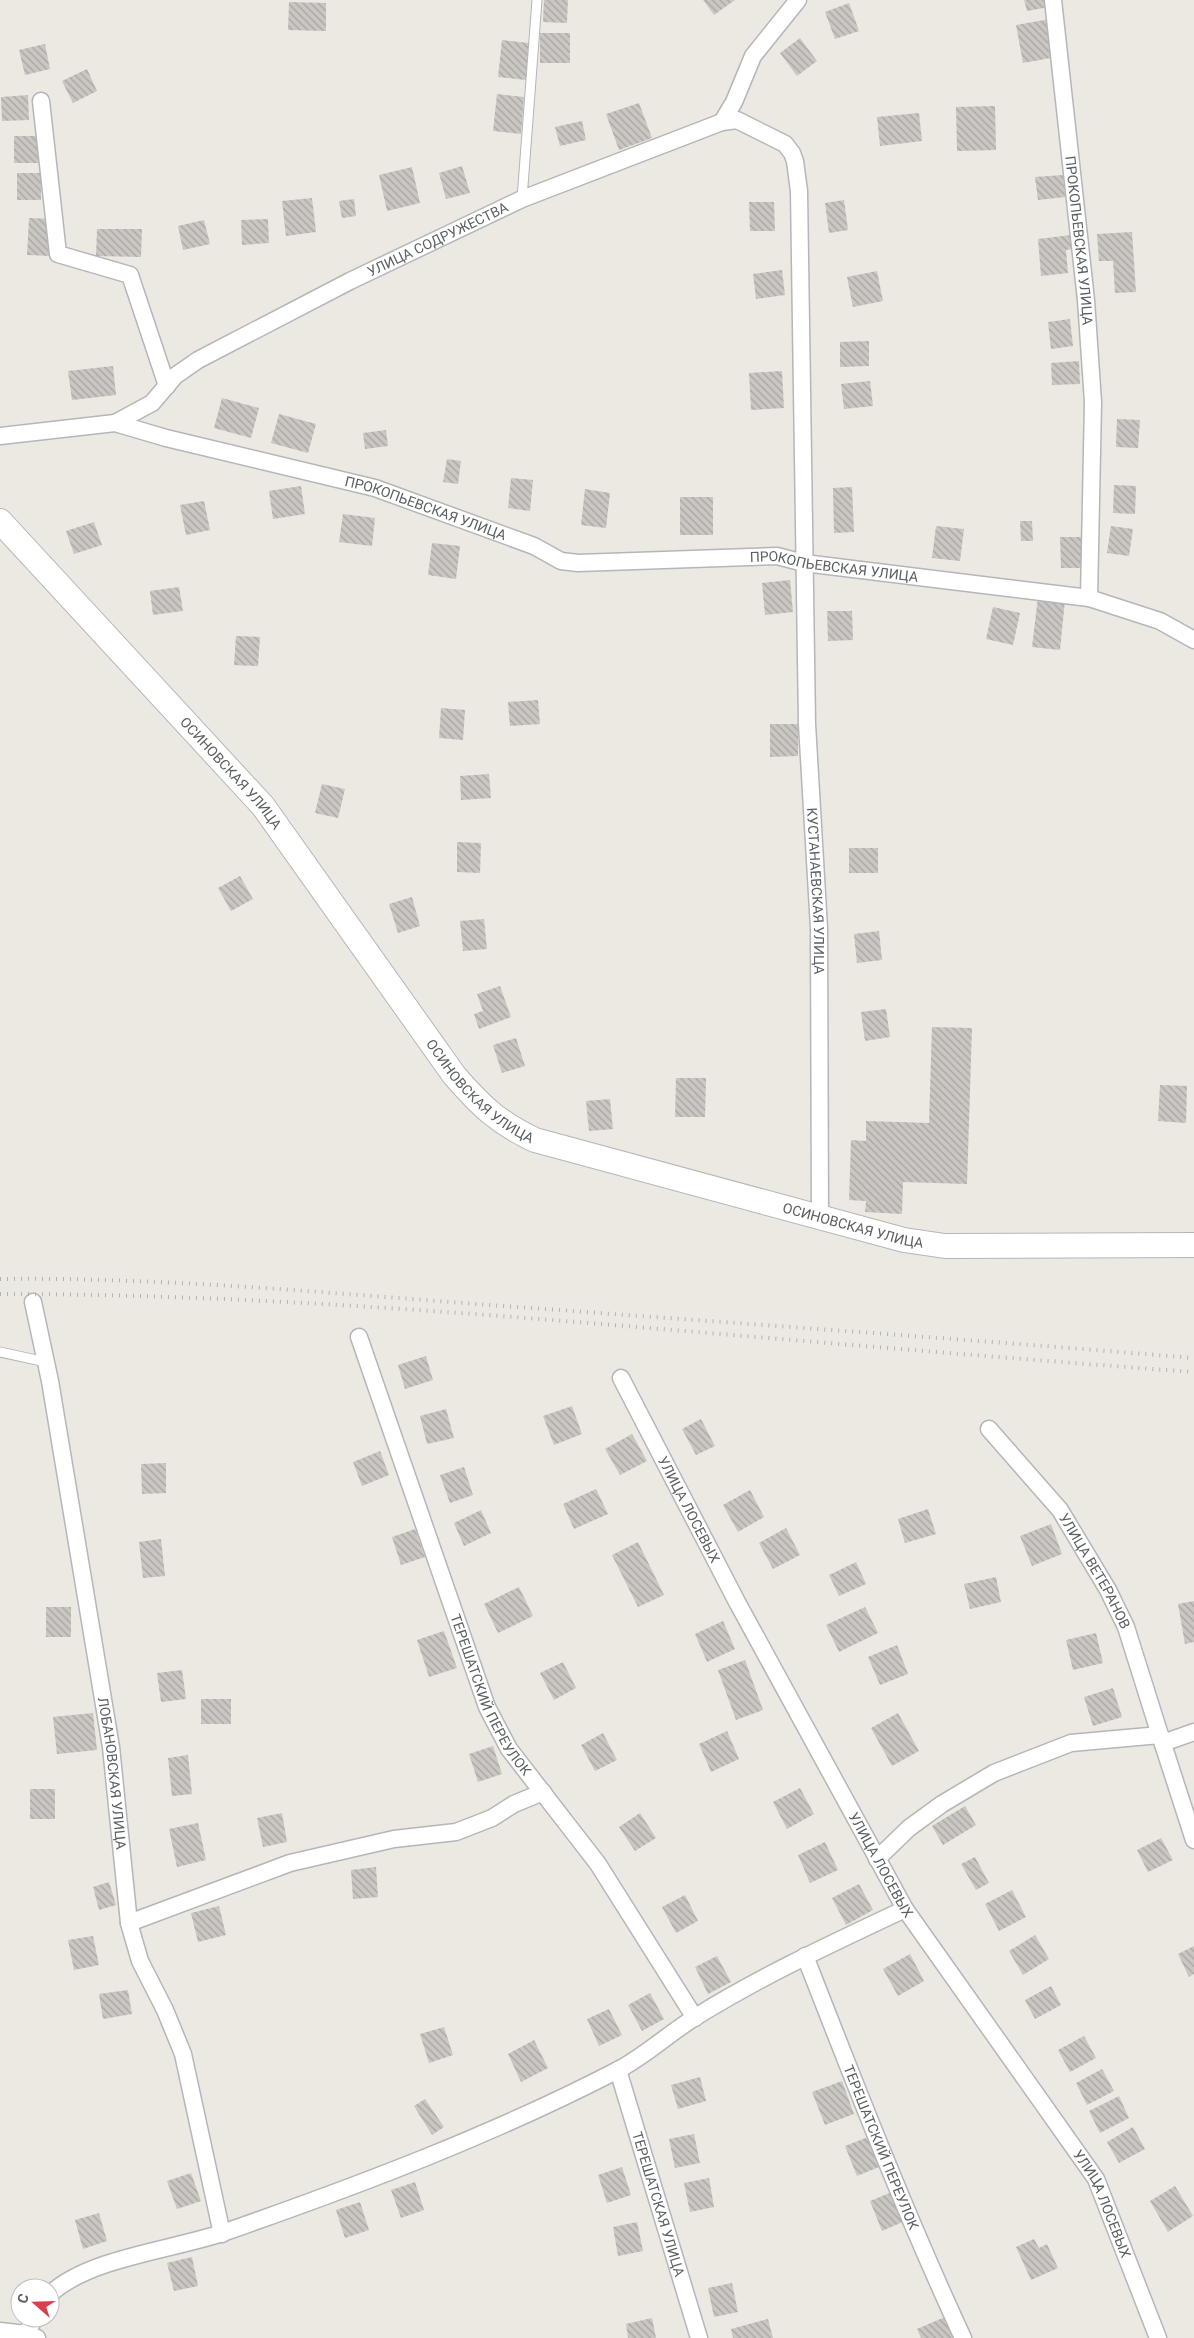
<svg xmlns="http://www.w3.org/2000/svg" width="1194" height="2338" viewBox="0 0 1194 2338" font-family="Roboto,sans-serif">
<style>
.building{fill:url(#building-back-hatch)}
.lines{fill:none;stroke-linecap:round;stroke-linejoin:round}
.service-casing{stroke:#b4b6b9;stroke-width:11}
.minor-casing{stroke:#b4b6b9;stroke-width:19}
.secondary-casing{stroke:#b2b7b9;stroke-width:26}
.service{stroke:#fff;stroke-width:9}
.minor{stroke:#fff;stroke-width:16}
.secondary{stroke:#fff;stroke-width:24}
.rail{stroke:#b1b2b2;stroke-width:4;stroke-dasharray:1 6;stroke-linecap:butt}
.labels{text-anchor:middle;stroke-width:5;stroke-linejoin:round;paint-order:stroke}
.street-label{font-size:14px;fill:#5b6062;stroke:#fff}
</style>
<defs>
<pattern id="building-back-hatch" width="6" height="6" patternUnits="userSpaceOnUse" patternTransform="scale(1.25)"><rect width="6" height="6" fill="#cac6c2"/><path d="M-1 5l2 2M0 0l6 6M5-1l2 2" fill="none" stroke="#a7a4a1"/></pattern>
</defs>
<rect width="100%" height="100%" fill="#ece9e3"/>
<path class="building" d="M544 0H568L567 23 543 22Z
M703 0H735L714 15Z
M1024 0H1047L1049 7 1027 11Z
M289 2 326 3V31L288 30Z
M849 3 859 31 835 39 825 12Z
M1050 19 1056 57 1023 63 1016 25Z
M540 33H570V63H540Z
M800 38 817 61 797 76 780 53Z
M502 40 529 43 526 80 498 77Z
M45 44 50 69 25 75 19 50Z
M87 69 97 91 73 103 62 81Z
M497 94 524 97 521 134 493 131Z
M28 95 29 120 2 121 1 97Z
M639 103 652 138 619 150 606 114Z
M995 106 996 150 957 151 956 107Z
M919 113 922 141 880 146 877 117Z
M582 121 586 140 560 146 555 127Z
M14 136H38L39 163H14Z
M462 166 470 193 446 199 439 173Z
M412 167 420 203 387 211 379 175Z
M17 173H41V200H17Z
M1063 175 1065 197 1038 200 1035 177Z
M312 198 316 232 286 236 282 201Z
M354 199 356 216 342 218 339 201Z
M844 200 848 230 829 233 825 203Z
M749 202H774L775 231H750Z
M29 218 53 219 51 256 27 255Z
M268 219 269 243 242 245 241 220Z
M204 220 210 244 183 250 178 226Z
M97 229H142L141 257 96 256Z
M1132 232 1136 292 1115 293 1113 261H1099L1097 234Z
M1071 235 1072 249 1066 250 1068 273 1041 276 1038 239Z
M782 270 785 295 756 299 753 274Z
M877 271 883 301 853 307 847 277Z
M1070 319 1073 346 1051 349 1048 322Z
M869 341V366L840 367V342Z
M1079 361 1080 384 1052 385 1051 363Z
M113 366 116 395 72 400 68 371Z
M782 371 784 408 751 410 749 373Z
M870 381 873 406 844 409 841 384Z
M222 398 259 408 251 438 214 428Z
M279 414 316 424 308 453 271 443Z
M1117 419 1140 420 1138 448 1116 447Z
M386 430 388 446 365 449 363 433Z
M447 459 461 461 458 484 443 482Z
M511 478 533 480 530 511 508 508Z
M1114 485 1136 486 1135 514 1113 513Z
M301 486 305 514 273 519 269 491Z
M852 487 854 532 834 533 833 488Z
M585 489 610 493 606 528 581 525Z
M680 497H713V535H680Z
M204 501 210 530 186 535 180 505Z
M343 514 375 518 372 546 339 542Z
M1020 521H1032L1033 541H1021Z
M94 522 102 545 74 554 66 531Z
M936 526 964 529 960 561 932 558Z
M1111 526 1133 529 1129 556 1107 553Z
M1060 537H1082V568H1061Z
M432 543 460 546 456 579 428 575Z
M790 580 793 612 765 615 762 583Z
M179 587 183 611 153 615 150 591Z
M1038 597 1065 600 1060 650 1032 647Z
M993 607 1020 613 1013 645 986 639Z
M827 611H852L853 640 828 641Z
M236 636 260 637 258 666 234 665Z
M538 700 540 724 510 726 508 702Z
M441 708 465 710 463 740 439 738Z
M770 724H798V756L770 757Z
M489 774 491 798 461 800 460 776Z
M322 784 345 789 338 818 315 813Z
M457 842 481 843 480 873 457 872Z
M849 848H878V873H849Z
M240 876 253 899 231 911 218 888Z
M412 897 420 926 398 933 389 904Z
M484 919 487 949 463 951 460 921Z
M879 931 882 960 857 963 854 934Z
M500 986 511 1017 479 1029 474 1014 483 1011 477 994Z
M886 1009 890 1037 865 1041 861 1012Z
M932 1027 972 1028 967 1184 903 1182 902 1214 865 1212 866 1201 849 1200 851 1140 866 1141V1121L929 1123Z
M516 1038 525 1066 502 1073 493 1045Z
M676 1078H706L705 1117H675Z
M1160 1085 1187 1086 1186 1123 1158 1121Z
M610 1099 613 1129 589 1131 586 1101Z
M426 1356 433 1380 405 1389 398 1365Z
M572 1406 582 1434 554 1445 543 1416Z
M446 1409 454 1438 427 1444 420 1416Z
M701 1419 715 1446 696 1455 682 1429Z
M632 1434 647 1461 620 1475 605 1449Z
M380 1451 389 1475 362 1486 353 1462Z
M166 1463V1493L142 1494 141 1464Z
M464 1467 473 1495 450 1503 440 1475Z
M596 1489 608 1514 574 1529 563 1504Z
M750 1490 764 1517 738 1532 723 1505Z
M928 1509 936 1534 905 1543 898 1519Z
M481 1510 491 1533 464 1546 454 1523Z
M1051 1524 1062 1554 1032 1566 1020 1536Z
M786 1528 800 1555 773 1569 759 1543Z
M415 1529 425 1557 401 1565 392 1537Z
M161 1539 165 1576 143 1578 139 1542Z
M638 1542 664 1595 638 1607 612 1555Z
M856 1562 866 1584 839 1596 829 1575Z
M996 1577 1001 1602 970 1609 964 1584Z
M519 1587 533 1616 498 1633 484 1604Z
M1194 1601V1642L1185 1644 1178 1604Z
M46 1607H71V1637H46Z
M865 1607 878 1633 839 1652 826 1625Z
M723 1621 735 1649 707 1662 695 1634Z
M444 1631 457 1668 429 1677 417 1640Z
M1096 1633 1103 1663 1073 1670 1066 1640Z
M897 1645 908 1674 880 1685 868 1657Z
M745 1660 763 1710 736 1720 718 1670Z
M563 1662 576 1688 554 1700 540 1673Z
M182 1670 186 1699 161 1702 157 1673Z
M1113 1688 1122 1717 1093 1726 1084 1697Z
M201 1699H231V1724H201Z
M93 1713 97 1750 57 1754 53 1717Z
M898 1713 919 1751 892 1766 871 1728Z
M727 1731 739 1759 711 1772 699 1744Z
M603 1733 617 1760 595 1771 581 1745Z
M493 1746 502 1774 478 1782 469 1754Z
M188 1755 192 1794 172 1796 168 1758Z
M800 1788 814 1814 787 1829 773 1802Z
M30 1789H55V1819H30Z
M965 1806 976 1825 943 1845 932 1826Z
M282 1813 287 1842 263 1847 257 1818Z
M640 1813 656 1838 635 1851 619 1827Z
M198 1823 206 1860 177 1867 169 1829Z
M1161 1838 1173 1860 1148 1872 1137 1850Z
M825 1842 838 1870 810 1883 798 1855Z
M975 1857 989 1883 976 1890 961 1864Z
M376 1867 378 1897 353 1899 351 1870Z
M109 1882 116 1905 99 1910 93 1887Z
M859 1884 873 1910 846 1925 832 1898Z
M1012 1890 1026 1917 999 1931 985 1904Z
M685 1895 698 1921 676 1933 662 1907Z
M219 1906 226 1935 198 1942 191 1913Z
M1035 1935 1049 1959 1023 1975 1009 1951Z
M93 1936 99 1965 74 1970 68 1940Z
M1194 1946V1974L1189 1977 1178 1954Z
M910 1954 924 1981 898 1996 883 1969Z
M717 1956 731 1982 708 1994 695 1967Z
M1051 1986 1061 2005 1035 2019 1025 2000Z
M128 1990 132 2014 103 2019 99 1994Z
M650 1993 664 2019 642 2031 628 2005Z
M609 2009 622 2035 599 2046 587 2019Z
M444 2027 453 2055 429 2063 420 2034Z
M1084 2036 1096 2058 1070 2072 1058 2050Z
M534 2040 548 2068 521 2082 508 2054Z
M1102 2069 1114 2091 1087 2105 1076 2083Z
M700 2077 706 2101 678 2109 671 2085Z
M842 2081 854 2114 825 2125 812 2092Z
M1119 2096 1129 2118 1100 2133 1089 2111Z
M425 2099 444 2127 432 2135 414 2106Z
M1133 2127 1145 2149 1119 2163 1107 2142Z
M694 2134 700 2163 675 2168 669 2139Z
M868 2137 879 2167 857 2176 845 2146Z
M622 2167 631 2195 607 2203 598 2175Z
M191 2173 201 2201 177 2209 167 2181Z
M709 2178 714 2207 690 2212 684 2183Z
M415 2182 424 2210 401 2218 391 2190Z
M1175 2186 1193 2216 1168 2232 1150 2201Z
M892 2192 905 2221 882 2231 870 2201Z
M360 2202 369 2230 345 2238 336 2210Z
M99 2213 107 2241 83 2249 75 2220Z
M637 2222 643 2251 618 2256 613 2227Z
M1034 2239 1039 2248 1047 2244 1058 2268 1031 2280 1016 2247Z
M192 2257 198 2286 174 2291 167 2263Z
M732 2283 738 2312 714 2317 708 2288Z
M945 2317 954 2338H921L917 2329Z
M652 2318 656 2338H628L626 2324Z
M768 2319 773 2338H733L731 2329Z"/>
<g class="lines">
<defs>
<path id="service" d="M522 199 537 0
M0 1352 46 1362"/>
<g id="minor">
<path id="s1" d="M1053 0 1086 300 1093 402 1089 598"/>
<path d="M41 101 58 254 130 275 167 386"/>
<path d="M722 122 734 102 753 56 798 0"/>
<path id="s2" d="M115 423 152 403 175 376 198 360 350 281 522 199 722 122 737 120 785 144 792 153 795 161 799 191 807 724 819 928 820 1219"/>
<path id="s3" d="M0 436 115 423 166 438 375 488 534 546 561 561 578 563 777 556 804 563 1089 598 1160 621 1194 640"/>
<path id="s4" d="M33 1302 50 1381 111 1747 129 1923 140 1961 165 2010 183 2054 222 2234"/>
<path id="s5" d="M359 1337 487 1707 509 1749 598 1864 695 2018"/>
<path id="s6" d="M621 1378 737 1602 905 1909 1096 2179 1158 2338"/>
<path id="s7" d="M989 1429 1060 1510 1108 1590 1126 1627 1160 1735"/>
<path d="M1163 1743 1194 1732"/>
<path d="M877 1859 909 1828 942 1804 994 1773 1071 1743 1160 1735 1194 1840"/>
<path d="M129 1923 290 1863 394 1839 456 1832 492 1818 514 1804 543 1792"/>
<path id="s8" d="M805 1956C855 2084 905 2213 963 2338"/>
<path id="s9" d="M618 2070 699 2338"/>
<path d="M50 2294C92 2256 177 2250 231 2230 362 2184 492 2135 616 2071 644 2057 668 2034 694 2018 761 1976 833 1943 905 1909"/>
<path d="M0 2331 26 2334 37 2338"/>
<path d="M26 2334 35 2318"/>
</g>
<g id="secondary">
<path id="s10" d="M0 521 263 806 454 1075C480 1105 498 1123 535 1140L904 1240 945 1246 1194 1245"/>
</g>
</defs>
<use href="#service" class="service-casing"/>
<use href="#minor" class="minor-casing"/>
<use href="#secondary" class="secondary-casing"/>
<use href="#service" class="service"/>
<use href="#minor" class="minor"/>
<use href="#secondary" class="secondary"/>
<path class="rail" d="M0 1279C168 1277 337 1294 504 1306 734 1323 964 1339 1194 1358
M0 1294C205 1294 409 1308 613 1325 806 1341 1000 1358 1194 1372"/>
</g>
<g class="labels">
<g class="street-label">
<text dy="5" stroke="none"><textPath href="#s2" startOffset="374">УЛИЦА СОДРУЖЕСТВА</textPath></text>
<text dy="5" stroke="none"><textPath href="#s1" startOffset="242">ПРОКОПЬЕВСКАЯ УЛИЦА</textPath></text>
<text dy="5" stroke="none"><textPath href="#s3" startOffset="438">ПРОКОПЬЕВСКАЯ УЛИЦА</textPath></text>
<text dy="5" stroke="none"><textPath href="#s3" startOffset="858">ПРОКОПЬЕВСКАЯ УЛИЦА</textPath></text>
<text dy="5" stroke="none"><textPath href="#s10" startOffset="342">ОСИНОВСКАЯ УЛИЦА</textPath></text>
<text dy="5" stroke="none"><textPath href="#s2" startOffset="1501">КУСТАНАЕВСКАЯ УЛИЦА</textPath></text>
<text dy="5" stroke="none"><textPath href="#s10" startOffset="748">ОСИНОВСКАЯ УЛИЦА</textPath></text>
<text dy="5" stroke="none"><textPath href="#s10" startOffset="1152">ОСИНОВСКАЯ УЛИЦА</textPath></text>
<text dy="5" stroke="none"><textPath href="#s6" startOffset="148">УЛИЦА ЛОСЕВЫХ</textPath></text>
<text dy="5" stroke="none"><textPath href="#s7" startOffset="178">УЛИЦА ВЕТЕРАНОВ</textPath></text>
<text dy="5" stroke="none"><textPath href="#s5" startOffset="382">ТЕРЕШАТСКИЙ ПЕРЕУЛОК</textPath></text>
<text dy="5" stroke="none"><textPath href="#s4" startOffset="478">ЛОБАНОВСКАЯ УЛИЦА</textPath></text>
<text dy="5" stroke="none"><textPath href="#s6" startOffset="552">УЛИЦА ЛОСЕВЫХ</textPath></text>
<text dy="5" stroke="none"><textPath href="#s8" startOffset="206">ТЕРЕШАТСКИЙ ПЕРЕУЛОК</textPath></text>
<text dy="5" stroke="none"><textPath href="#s9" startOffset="140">ТЕРЕШАТСКАЯ УЛИЦА</textPath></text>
<text dy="5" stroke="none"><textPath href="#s6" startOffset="958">УЛИЦА ЛОСЕВЫХ</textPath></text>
</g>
</g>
<g transform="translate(35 2303) rotate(290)"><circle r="24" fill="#ffffff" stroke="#bdbfc0"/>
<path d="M0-4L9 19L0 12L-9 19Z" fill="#d83e4c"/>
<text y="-8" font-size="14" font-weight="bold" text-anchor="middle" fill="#5b6062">С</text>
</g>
</svg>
